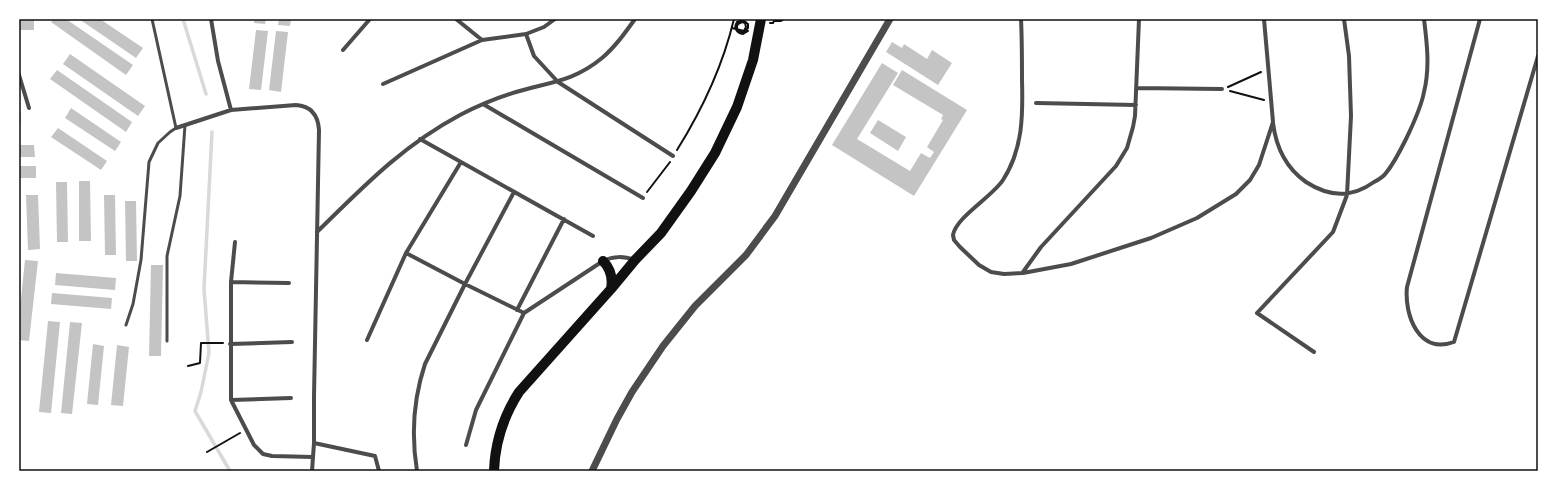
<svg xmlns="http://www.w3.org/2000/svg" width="1557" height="490" viewBox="0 0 1557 490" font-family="'PT Sans Narrow',sans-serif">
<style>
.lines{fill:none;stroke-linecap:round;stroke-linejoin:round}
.stream{stroke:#d9d9d9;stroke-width:3.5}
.building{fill:#c4c4c4}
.path{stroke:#111;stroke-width:2}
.service{stroke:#4c4c4c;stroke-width:3}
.minor{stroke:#4c4c4c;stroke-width:4}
.tertiary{stroke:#4c4c4c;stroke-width:7}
.primary{stroke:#111;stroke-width:10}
.neatline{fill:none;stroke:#111;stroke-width:1.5}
</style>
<rect width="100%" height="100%" fill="#fff"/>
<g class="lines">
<path class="stream" d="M183 19 206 94
M212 132 204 289 209 353 201 392 195 411 230 471"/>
</g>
<path class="building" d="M19 19H34V30H19Z
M53 19H66L133 65 126 75 51 22Z
M79 19H100L143 48 136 58Z
M254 19H266L265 24 254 23Z
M279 19H291L290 26 278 25Z
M256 30 268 31 261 90 249 89Z
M276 31 288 32 281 92 269 90Z
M892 42 902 48 904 44 927 59 932 50 952 63 938 85 886 52Z
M70 54 145 106 138 116 63 64Z
M882 63 898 73 857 139 910 171 921 153 930 158 934 152 927 147 943 120 941 119 943 115 893 85 902 70 967 110 914 196 832 145Z
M57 70 132 122 126 132 50 79Z
M71 108 121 142 115 151 65 118Z
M19 113H21V124H19Z
M878 120 906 137 898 151 870 133Z
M58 128 107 161 101 170 51 137Z
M19 145H34L35 157H19Z
M19 166H36V178H19Z
M79 181H90L91 241H79Z
M56 182H67L68 242H57Z
M26 195H38L40 249 28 250Z
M104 195H115L116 255H105Z
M125 201H136L137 261H126Z
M25 260 38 261 29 341 19 340V318Z
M151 265H163L161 356H149Z
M56 273 116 278 115 290 55 285Z
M52 293 112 298 111 309 51 304Z
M48 321 60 322 51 413 39 412Z
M70 322 82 323 72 414 61 413Z
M93 344 104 346 98 405 87 404Z
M117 345 129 347 123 406 111 405Z"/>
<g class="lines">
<path class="path" d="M770 23H773L774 21H781L784 19
M732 28 744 31 746 27 745 23 742 22 738 24C735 29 739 33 745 32L748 28V24L743 20 737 22C733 28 737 33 743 34L748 31
M1228 87 1261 72
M1230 91 1264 100
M677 150C702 110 723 65 734 19
M647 192 670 162
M188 366 200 363 201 343H223
M207 452 240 433"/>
<path class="service" d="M126 325 133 304 141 260 149 162 158 143 170 132 176 128 152 19
M167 341V256L180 196 185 125"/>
<path class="minor" d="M211 19 218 61 231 110
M456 19 482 40
M1021 19C1022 39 1022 60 1022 80 1023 115 1023 149 1003 180 992 197 956 217 953 235L954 240 960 247 979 265 991 272 1004 274 1023 273 1071 264 1151 238 1197 218 1236 194 1250 180 1259 165 1273 122 1264 19
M1480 19 1407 287C1404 315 1419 355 1454 342L1538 56
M526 34 534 56 558 82 673 156
M343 50 370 19
M19 75 29 108
M383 84 482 40 526 34 544 27 555 19
M1136 88 1222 89
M1036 103 1136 105
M483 104 643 198
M1273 123C1276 147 1286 168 1306 182 1329 197 1352 198 1374 182 1378 180 1383 177 1386 173 1395 162 1401 149 1407 137 1414 122 1421 108 1424 92 1430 68 1427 43 1424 19
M176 128 231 110 296 105C311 106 318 115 319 130L314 397V443L312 471
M420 139 593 236
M317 232C363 187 402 146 460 115 477 106 496 98 516 92 549 82 573 82 602 58 615 47 625 33 635 19
M235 242 231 282V400L254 445 263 454 272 456 313 457
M406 253 465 284 524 313
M1023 272 1041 247 1116 166 1127 148 1133 127 1135 116 1139 19
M231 282 289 283
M517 310 564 219
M367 340 406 253 461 162
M230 344 292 342
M1314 352 1257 313 1333 232 1347 195 1351 116 1349 56 1344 19
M231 400 291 398
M314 443 375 456 379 471
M466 445 476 410 524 313 603 261C614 256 623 256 635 260
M417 471C411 434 413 400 425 364L465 284 514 192"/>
<path class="tertiary" d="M592 471 617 419 632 392 663 346 695 306 746 255 775 216 890 19"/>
<path class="primary" d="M603 261C611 269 613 278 611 289
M494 471C495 442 503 417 519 392L611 289 635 260 661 233 691 191 715 153 737 107 753 60 761 19"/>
</g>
<rect width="1557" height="490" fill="none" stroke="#ffffff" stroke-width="40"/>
<rect x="20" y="20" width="1517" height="450" class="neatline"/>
</svg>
